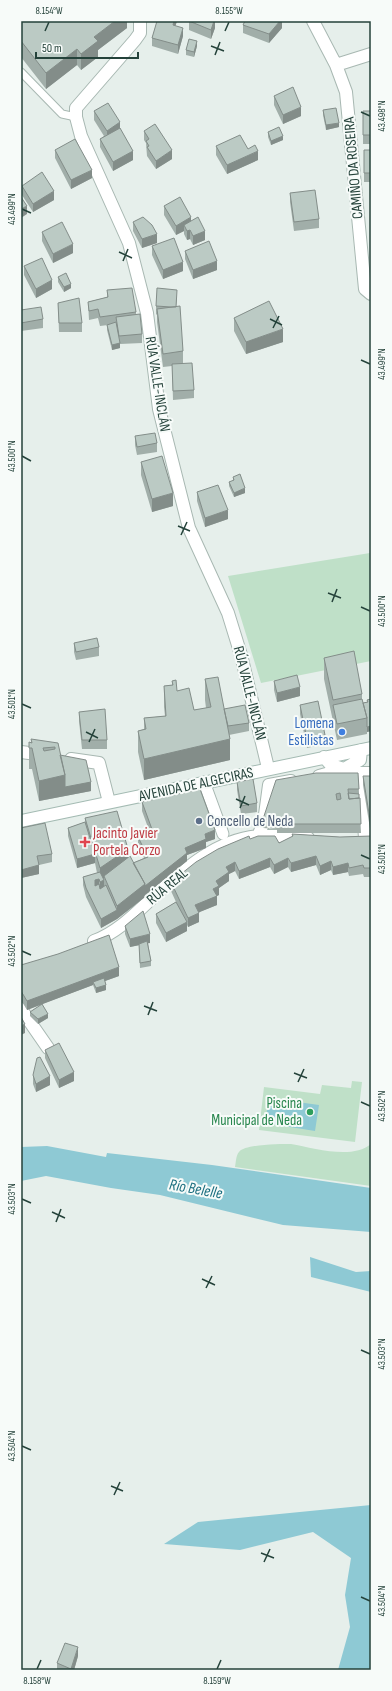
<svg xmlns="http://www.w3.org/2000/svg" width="392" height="1691" viewBox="0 0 392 1691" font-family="'Sofia Sans Condensed',sans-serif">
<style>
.green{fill:#bfe0c8}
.water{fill:#8ec9d4}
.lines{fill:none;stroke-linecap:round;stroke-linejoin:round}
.service-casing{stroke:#a8b8b2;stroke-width:9}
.pedestrian-casing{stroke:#a8b8b2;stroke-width:13}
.minor-casing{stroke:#a8b8b2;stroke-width:14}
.secondary-casing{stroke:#a4bbb3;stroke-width:14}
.service{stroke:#fff;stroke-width:7}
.pedestrian{stroke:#fff;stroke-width:11}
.minor{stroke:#fff;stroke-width:12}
.secondary{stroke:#fff;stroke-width:12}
.wall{fill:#a1aea9}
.shaded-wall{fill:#838d89}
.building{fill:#bbcac4;stroke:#838d89;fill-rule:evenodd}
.ticks{fill:none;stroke:#24423a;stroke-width:1.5}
.shop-dot{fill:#3f7fe0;stroke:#f7fbf9;stroke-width:1.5}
.service-dot{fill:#5c6f8a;stroke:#f7fbf9;stroke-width:1.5}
.health-dot{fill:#e0444e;stroke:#f7fbf9;stroke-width:1.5}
.leisure-dot{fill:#2e9e5b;stroke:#f7fbf9;stroke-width:1.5}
.labels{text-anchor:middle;stroke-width:4;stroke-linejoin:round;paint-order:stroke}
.street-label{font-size:15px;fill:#24423a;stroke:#f7fbf9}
.shop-label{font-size:15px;fill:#366cbe;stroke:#f7fbf9;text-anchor:end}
.service-label{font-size:15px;fill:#4e5e75;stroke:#f7fbf9;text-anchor:start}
.health-label{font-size:15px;fill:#be3a42;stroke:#f7fbf9;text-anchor:start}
.leisure-label{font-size:15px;fill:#27864d;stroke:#f7fbf9;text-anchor:end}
.water-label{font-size:16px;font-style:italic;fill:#1c6f80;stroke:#f7fbf9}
.neatline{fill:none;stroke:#24423a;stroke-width:1.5}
.ticks-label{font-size:10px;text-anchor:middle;fill:#24423a}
</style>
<rect width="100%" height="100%" fill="#e6efeb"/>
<path class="green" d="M370 553 371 661 261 683 228 576Z
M352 1081 362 1082 355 1142 259 1130 264 1087 320 1094 322 1085 351 1088Z
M291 1144C314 1148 352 1160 371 1144V1186L235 1167C236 1162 236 1155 239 1152 245 1144 281 1144 291 1144Z"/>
<path class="water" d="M269 1098 319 1105 315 1131 265 1123Z
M47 1146 106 1157 107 1153 212 1165 371 1188V1232L283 1225 160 1195 111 1188 46 1176 21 1181V1147Z
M310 1257 356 1272 371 1271V1292L311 1277Z
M371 1505V1670H338L350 1627 345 1595 351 1558 313 1532 240 1550 164 1544 198 1522Z"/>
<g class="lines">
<defs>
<path id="service" d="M21 72 62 114 76 117"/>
<path id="pedestrian" d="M204 782 223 834"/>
<path id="minor" d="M140 21V33L135 40 76 108V117L81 136 129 243 147 313 159 409 189 528 228 613 241 655 268 768
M313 21 336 65 346 92 365 289 371 294
M336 65 371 54
M21 752 45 755
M71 759 99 763 109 802
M360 773 365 838
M319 776 344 769 360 773H371
M258 836 264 822 269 785 291 781
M94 941C116 933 133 916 150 900 180 873 216 839 259 836 275 835 292 837 308 838
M21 1009 48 1048"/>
<path id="secondary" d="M324 757 331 765 344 769 360 760 361 750
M21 821 371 748"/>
</defs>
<use href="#service" class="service-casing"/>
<use href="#pedestrian" class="pedestrian-casing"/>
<use href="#minor" class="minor-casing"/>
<use href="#secondary" class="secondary-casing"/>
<use href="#service" class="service"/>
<use href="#pedestrian" class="pedestrian"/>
<use href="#minor" class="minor"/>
<use href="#secondary" class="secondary"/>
</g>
<path class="wall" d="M21 21H127V28L98 50V57L81 70 77 65 46 89 21 57Z
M157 21H177L175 26 183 36 178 54 152 46V38Z
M189 21H215V28L211 39 189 30Z
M282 21V28L269 43 243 33V25Z
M197 46 194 57 186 55V50Z
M274 96 301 116 283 124 274 105Z
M323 110 339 127 326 130 323 115Z
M94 111 120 128 133 160 113 171 100 147V139L104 136 94 120Z
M363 111H371V144H363Z
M144 131 172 159 156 169 147 156 146 143 144 140Z
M268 132 283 140 271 145 268 137Z
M216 146 248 149 258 160 227 174 216 155Z
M55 150 92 178 71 189 55 158Z
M364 150H371V182H364Z
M22 186 54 200 33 212 22 195Z
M290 193 319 219V228L294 231 290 202Z
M164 206 191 221 205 240 193 245 190 239 187 240 184 234V231L176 235 164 215Z
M133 222 157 243 142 248 133 231Z
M42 232 73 253 53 263 42 241Z
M152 246 183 271 163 279 152 255Z
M185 251 217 270 193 279 185 259Z
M24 266 52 289 36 298 24 275Z
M58 277 71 288 64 292 58 282Z
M107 290 136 312V315L142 334V343L120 344V348L112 350 107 330V325H108L100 326 98 318 89 320 88 302 107 297Z
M177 299 176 306 183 351V364L194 390V398L173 400 172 366 163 367 157 322V315L156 314V306Z
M58 303 82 323V332H59Z
M21 310 43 319V328L21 331Z
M234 318 283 342 246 354 234 331Z
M135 436 157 443V452L137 455 135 445Z
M141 462 173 506 152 512 141 475Z
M233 477 245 493 234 497 229 486V482L233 481Z
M197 492 228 519 205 527 197 501Z
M74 643 99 647V656L76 660 74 652Z
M324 658 362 694V699L363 703 367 702V700L371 699V731L367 732V734L337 740 324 679Z
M205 679 224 709 249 723V731L229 735 230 760 144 780 138 752V731L144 729V718L165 716 164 707V686L172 685V681L177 691 194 710 206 708 205 700Z
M274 681 300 696 277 702 274 690Z
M300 705 325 735V744L307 748 300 714Z
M79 712 107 740V749H82L79 721Z
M29 742 58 743 60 755 91 791 39 801 32 769H29Z
M358 773 361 833H277V829L263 828V819Z
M363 776H371V835L363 785Z
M237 782 257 803V812L241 814 237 790Z
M142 802 215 839 206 842V848L187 855V861L145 895V897L117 919 101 928 86 897 83 885V877L97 873 95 863 77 868 68 836V828L85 822V818L133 863 144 858 138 846V837L150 833 142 811Z
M21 828 52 854V862L39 865V874L21 878Z
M292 834 340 837 371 836V877H364L363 874 349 876 348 872 333 875 331 870 320 875 316 865 291 872 288 867 274 874 270 867 239 879 235 871 229 874V881L219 888V895L216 896 217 905 199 912V922L188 927 187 925V931L166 942 156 923V914L176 902 171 891V882L250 839 279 843 292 837Z
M125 926 150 943H148L151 961V966L140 968 139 945 130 947 125 934Z
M21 965 119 976 105 981 106 990 96 993 93 985 42 1004 48 1018 38 1024 30 1016V1012L42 1004 27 1010 21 1000Z
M45 1050 74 1081 59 1088 45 1058Z
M33 1075 50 1085 36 1092 33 1084Z
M78 1656 74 1670H57V1663Z"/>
<path class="shaded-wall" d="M115 21H127V28L98 50V57L81 70V54L94 37Z
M174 21H177L173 34V25Z
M214 21H215V28L211 39V30Z
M280 21H282V28L269 43V34Z
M183 28V36L178 54V45Z
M197 41V46L194 57V52Z
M77 49V65L46 89V73Z
M301 107V116L283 124V115Z
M120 122V131L107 140V131Z
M339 123V127L326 130V125Z
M283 136V140L271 145V141Z
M172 150V159L156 169V161Z
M133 151V160L113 171V162Z
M258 151V160L227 174V165Z
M92 170V178L71 189V180Z
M54 191V200L33 212V204Z
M27 206V214L21 218V209Z
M191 217V226L184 225V231L176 235V226Z
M190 230V239L187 240V231Z
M205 231V240L193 245V236Z
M157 234V243L142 248V239Z
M73 244V253L53 263V254Z
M217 261V270L193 279V270Z
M183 262V271L163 279V270Z
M52 280V289L36 298V289Z
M71 284V288L64 292V287Z
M283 329V342L246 354V342Z
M120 343V348L112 350V345Z
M245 488V493L234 497V493Z
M173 493V506L152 512V499Z
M228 510V519L205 527V518Z
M300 687V696L277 702V693Z
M371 726V731L367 732V727Z
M230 739V760L144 780V759Z
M65 775 91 782V791L39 801V781Z
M215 830V839L206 842V848L187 855V861L145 895V897L117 919 101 928V919L117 910V906L185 848 205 834Z
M128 849V862L104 876V878L100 881V868Z
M95 854V863L77 868V859Z
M316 856V865L291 872V863Z
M270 858V867L239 879V871Z
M288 858V867L274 874V865Z
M331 861V870L320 875V866Z
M235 862V871L229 874V881L219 888V895L215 897 217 896V905L195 914V905L213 889 216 881 226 867Z
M348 863V872L333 875V867Z
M39 865V874L21 878V870Z
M99 879V888L95 889V880Z
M104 880V889L100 891V882Z
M199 913V922L188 927V918Z
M187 922V931L166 942V933Z
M150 934V943L130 947V939Z
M119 967V976L94 985 93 982V985L27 1010V1001Z
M106 985V990L96 993V988Z
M48 1014V1018L38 1024V1019Z
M25 1024V1033L21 1035V1026Z
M74 1072V1081L59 1088V1080Z
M50 1076V1085L36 1092V1084Z
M78 1647V1656L74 1670H71Z"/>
<path class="building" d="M21 21H115L94 37 98 41 81 54 77 49 46 73 21 41Z
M157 21H174L173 25 183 28 178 45 152 38Z
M189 21H214L211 30Z
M245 21H280L269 34 243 25Z
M189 39 197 41 194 52 186 50Z
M293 87 301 107 283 115 274 96Z
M108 103 120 122 107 131 94 111Z
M336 108 339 123 326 125 323 110Z
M363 111H371V135H363Z
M155 124 172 150 156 161 147 147 149 146 146 141 149 139 144 131Z
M279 127 283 136 271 141 268 132Z
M120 128 133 151 113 162 100 139Z
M240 135 248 149 255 145 258 151 227 165 216 146Z
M75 139 92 170 71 180 55 150Z
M364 150H371V173H364Z
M42 172 54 191 33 204 22 186Z
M315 190 319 219 294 222 290 193Z
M21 197 27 206 21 209Z
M180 197 191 217 176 226 164 206Z
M143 217 152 225 157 234 142 239 133 222Z
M198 217 205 231 193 236 190 230 187 231 184 225Z
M62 222 73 244 53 254 42 232Z
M174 238 183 262 163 270 152 246Z
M209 241 217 261 193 270 185 251Z
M42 258 52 280 36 289 24 266Z
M66 273 71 284 64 287 58 277Z
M132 288 136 312 100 317 98 309 89 311 88 302 108 297 107 290Z
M157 288 177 290 176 307H171L156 306Z
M79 298 82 323H59L58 303Z
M269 301 283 329 246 342 234 318Z
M180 306 183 351 163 354 157 309Z
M41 307 43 319 21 323V310Z
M140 314 142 334 119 336 116 317Z
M116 322 120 343 112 345 107 325Z
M192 363 194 390 173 391 172 364Z
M155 433 157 443 137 447 135 436Z
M162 456 173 493 152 499 141 462Z
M240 474 245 488 234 493 229 482 234 480 233 477Z
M218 485 228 510 205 518 197 492Z
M97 638 99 647 76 652 74 643Z
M354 651 362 694 333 700 324 658Z
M297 675 300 687 277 693 274 681Z
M218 677 230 739 144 759 138 731 146 729 144 718 166 716 164 686 173 685 172 681 176 680 177 691 189 688 194 710 211 707 205 679Z
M362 699 367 718 337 724 333 705Z
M371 699V726L367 727V718L363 703 368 702 367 700Z
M318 701 325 735 307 739 300 705Z
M245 705 249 723 228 726 224 709Z
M105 709 107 740H82L79 712Z
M31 739 58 743 65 775 39 781 32 748H29V742L32 743ZM55 747V749L44 751 43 748Z
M60 755 86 760 91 782 65 787V775Z
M316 773H358L359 789H348L349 799 360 798 361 824H277L278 820 263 819 276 780ZM340 793 341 799 337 800 336 794Z
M363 776H371V826Z
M253 779 257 803 241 806 237 782Z
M200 789 215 830 205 834 206 839 185 848 187 853 145 886V884L133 863 148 857 138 837 153 832 142 802Z
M348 793 359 794V798L349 799Z
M117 811 128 849 100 868 85 818Z
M85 822 95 854 77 859 68 828Z
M45 823 52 854 37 856 39 865 21 870V828Z
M292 834 340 837 371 836V868H364L363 865 349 868 348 863 333 867 331 861 320 866 316 856 291 863 288 858 274 865 270 858 239 871 235 862 226 867 229 872 216 881 219 886 213 889 217 896 195 905 199 913 188 918 171 882 196 862 218 849 249 836 250 839 258 836H275L279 843 293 836Z
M130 856 145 884 117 906 104 876Z
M100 872 104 880 100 882 99 879 95 880V886L99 884 100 889 106 885 117 910 101 919 86 888 83 877Z
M176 902 187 922 166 933 156 914Z
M143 911 150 934 130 939 125 926Z
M109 935 119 967 27 1001 21 991V965L58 954Z
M147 941 151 961 140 963 139 944Z
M104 978 106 985 96 988 93 982Z
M42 1004 48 1014 38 1019 30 1012Z
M21 1017 25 1024 21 1026Z
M59 1043 74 1072 59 1080 45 1050Z
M40 1057 50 1076 36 1084 33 1075 37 1058Z
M65 1643 78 1647 71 1669 57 1663Z"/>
<path class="ticks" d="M45 31 49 22M225 31 229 22M211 46 224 51M215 55 220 42M361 112 370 116M22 209 31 213M119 252 132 258M123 261 128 249M270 319 282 325M273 328 279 316M361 360 370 364M22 456 31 461M178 526 190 531M181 535 187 522M328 593 341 598M332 602 337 589M361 607 370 611M22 704 31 708M86 732 98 738M89 742 95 729M236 799 249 805M240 808 245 796M361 855 370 859M22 951 31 955M144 1006 157 1011M148 1015 153 1002M294 1073 307 1078M298 1082 304 1069M361 1102 370 1106M22 1199 31 1203M52 1212 65 1218M56 1222 61 1209M202 1279 215 1285M206 1288 212 1276M361 1350 370 1354M22 1446 31 1450M111 1486 123 1491M114 1495 120 1482M261 1553 274 1558M264 1562 270 1549M361 1597 370 1601M37 1669 41 1660M217 1669 221 1660"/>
<circle class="shop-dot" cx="342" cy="732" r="4"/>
<circle class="service-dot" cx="199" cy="821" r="4"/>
<path class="health-dot" d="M83 836h4v4h4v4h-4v4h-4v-4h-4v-4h4z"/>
<circle class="leisure-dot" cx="310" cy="1112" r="4"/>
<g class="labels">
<g class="street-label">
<text transform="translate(353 168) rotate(-95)" y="5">CAMIÑO DA ROSEIRA</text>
<text transform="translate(158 384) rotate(81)" y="5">RÚA VALLE-INCLÁN</text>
<text transform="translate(250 693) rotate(76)" y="5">RÚA VALLE-INCLÁN</text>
<text transform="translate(196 784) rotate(-12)" y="5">AVENIDA DE ALGECIRAS</text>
<text transform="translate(167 886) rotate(-40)" y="5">RÚA REAL</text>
</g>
<g class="shop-label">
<text x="334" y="728">Lomena<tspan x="334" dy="17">Estilistas</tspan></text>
</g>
<g class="service-label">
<text x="207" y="826">Concello de Neda</text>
</g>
<g class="health-label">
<text x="93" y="838">Jacinto Javier<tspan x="93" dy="17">Portela Corzo</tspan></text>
</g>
<g class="leisure-label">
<text x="302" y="1108">Piscina<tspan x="302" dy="17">Municipal de Neda</tspan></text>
</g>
<g class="water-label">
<text transform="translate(196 1188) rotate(10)" y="6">Río Belelle</text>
</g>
</g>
<rect width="392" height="1691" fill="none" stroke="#f7fbf9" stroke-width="44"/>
<path d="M36 52v6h102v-6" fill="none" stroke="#24423a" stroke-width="2"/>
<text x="42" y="52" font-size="12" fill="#24423a" stroke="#f7fbf9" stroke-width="3" paint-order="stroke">50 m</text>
<rect x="22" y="22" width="348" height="1647" class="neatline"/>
<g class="ticks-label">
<text x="49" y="14">8.154°W</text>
<text x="229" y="14">8.155°W</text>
<text transform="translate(381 116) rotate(-90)" y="4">43.498°N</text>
<text transform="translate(11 209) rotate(-90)" y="4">43.499°N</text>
<text transform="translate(381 364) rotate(-90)" y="4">43.499°N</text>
<text transform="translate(11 456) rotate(-90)" y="4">43.500°N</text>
<text transform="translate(381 611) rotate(-90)" y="4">43.500°N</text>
<text transform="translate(11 704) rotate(-90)" y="4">43.501°N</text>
<text transform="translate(381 859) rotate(-90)" y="4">43.501°N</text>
<text transform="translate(11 951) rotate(-90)" y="4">43.502°N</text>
<text transform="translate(381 1106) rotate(-90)" y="4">43.502°N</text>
<text transform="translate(11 1199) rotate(-90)" y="4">43.503°N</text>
<text transform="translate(381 1354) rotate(-90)" y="4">43.503°N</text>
<text transform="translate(11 1446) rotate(-90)" y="4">43.504°N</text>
<text transform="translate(381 1601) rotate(-90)" y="4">43.504°N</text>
<text x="37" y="1684">8.158°W</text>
<text x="217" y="1684">8.159°W</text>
</g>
</svg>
